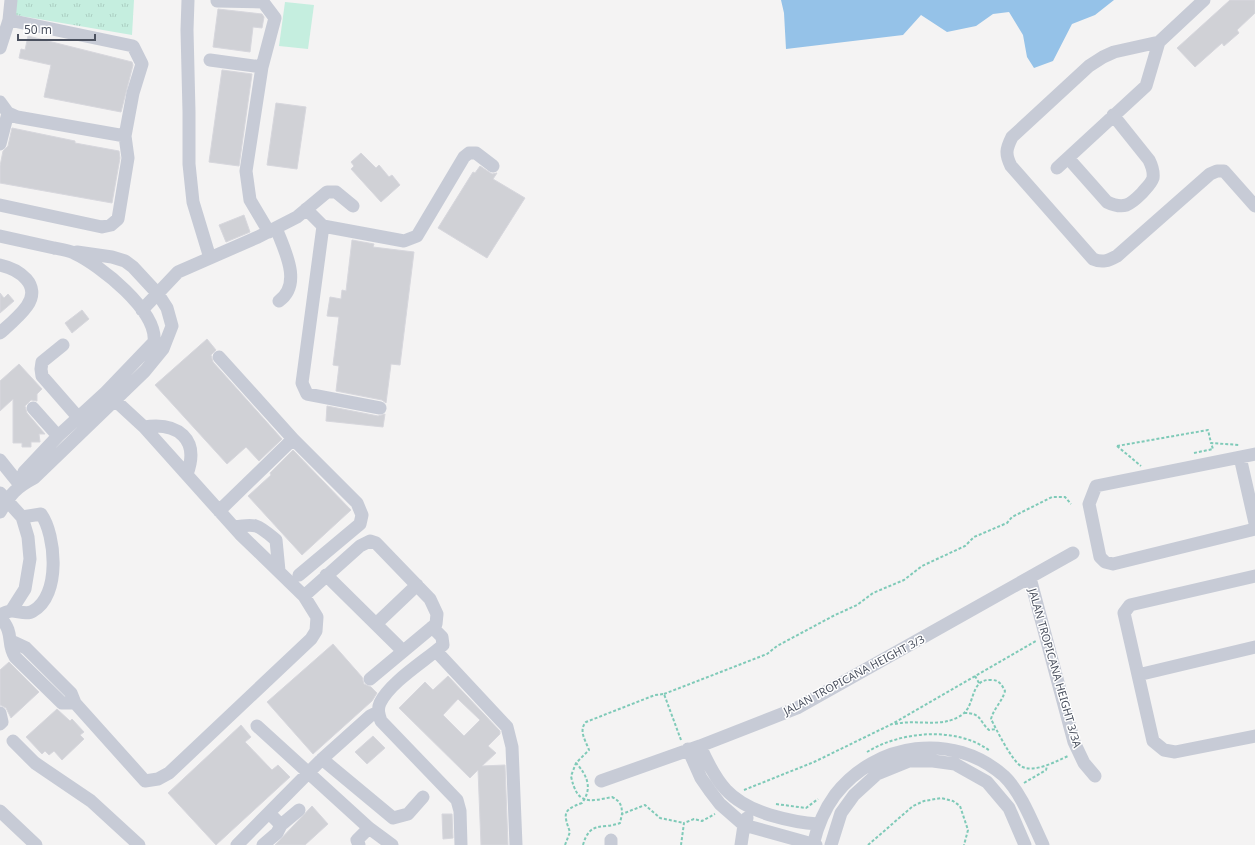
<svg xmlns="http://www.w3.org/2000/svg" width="1255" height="845" viewBox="0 0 1255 845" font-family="'Noto Sans',sans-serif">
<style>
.grass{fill:#c5eedf}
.park{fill:url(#park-tufts)}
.water{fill:#95c2e8}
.building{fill:#d0d1d6;stroke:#d7d7dd;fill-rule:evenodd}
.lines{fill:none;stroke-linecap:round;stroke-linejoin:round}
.path{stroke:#7fcab8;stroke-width:2;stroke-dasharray:3 2;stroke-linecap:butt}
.minor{stroke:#c7cbd6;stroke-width:13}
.labels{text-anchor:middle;stroke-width:3;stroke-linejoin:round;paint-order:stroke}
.street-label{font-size:11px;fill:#4b515f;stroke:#fff}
</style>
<defs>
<pattern id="park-tufts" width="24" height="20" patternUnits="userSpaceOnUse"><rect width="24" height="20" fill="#c5eedf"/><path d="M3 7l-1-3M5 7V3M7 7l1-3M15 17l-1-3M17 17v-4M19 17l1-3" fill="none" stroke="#abcec2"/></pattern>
</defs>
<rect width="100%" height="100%" fill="#f4f3f3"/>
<path class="grass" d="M285 2 314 5 308 49 279 46Z"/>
<path class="park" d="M16 0H134L132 35 15 15Z"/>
<path class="water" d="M781 0H1114L1095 15 1072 24 1053 61 1034 68 1027 57 1023 35 1009 12 993 14 976 26 947 32 921 15 903 35 786 49 784 13Z"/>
<path class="building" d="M1230 0H1255V13L1237 30 1239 33 1224 46 1222 43 1195 67 1177 48Z
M218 9 262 14 264 17 262 28 253 27 250 52 213 47Z
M28 36 132 62 133 65 121 112 44 97 51 65 19 58 21 49 25 50Z
M222 70 252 74 239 166 209 162Z
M276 103 306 107 297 169 267 165Z
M12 128 75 141V143L119 151 120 158 112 203 0 183V166L3 151 8 146Z
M361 153 376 168 379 165 389 177 392 175 400 185 381 202 351 169 354 166 351 162Z
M480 166 492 174 497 173 493 179 525 198 487 258 438 228 473 172 475 173Z
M244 215 250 232 226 242 219 225Z
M352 240 374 244 373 247 414 252 400 365 391 364 386 403 382 400 336 391 339 366 333 365 339 317 327 316 330 297 341 299 342 290 346 291Z
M0 293 4 298 8 294 14 301 0 313Z
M82 310 89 319 72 333 65 323Z
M207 339 216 350 211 355 213 362 282 439 259 461 246 447 227 464 155 385Z
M19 364 42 389 37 394V401L31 400 25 406 27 413 45 434H39L40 442H31V447H22V443H13V399L0 411V381Z
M327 406 378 416 385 414 383 427 326 421Z
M293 450 351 510 302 555 248 496 271 475 270 473Z
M333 644 362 677 364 684 371 687 377 693 372 701 313 754 267 702Z
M9 662 39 692 11 718 6 708 0 705V670Z
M448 676 500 731V734L488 746 496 753 482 766 505 765 508 845H481L478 770 470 778 399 708 425 682 433 690ZM458 699 480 720 464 736 443 715Z
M57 709 70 721 72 719 84 732 80 735 84 739 62 760 54 751 49 755 45 751 42 754 26 737Z
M241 725 251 737 245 742 272 770 278 765 290 777 216 845 168 793Z
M373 736 385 748 367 764 355 752Z
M312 806 328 824 305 845H275Z
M442 814H452L453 838 443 839Z"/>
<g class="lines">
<path class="path" d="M1117 446 1208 430 1211 443 1239 445
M1117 446 1141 466
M1194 453 1213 449 1211 443
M975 676 979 683
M664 694 767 654 777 646 835 615 857 605 873 593 904 580 922 566 965 546 974 537 1007 523 1012 517 1052 497H1065L1071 504
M964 713C982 713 978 720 989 730L996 729
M895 724C913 720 933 725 948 721 953 720 962 716 965 712 975 702 971 678 992 680 999 680 1002 685 1005 691 1002 702 994 708 991 719 996 729 1012 761 1021 766 1033 774 1057 761 1068 756
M681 740 664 694 655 695 586 722C578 731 586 741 589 750L576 763 571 776C577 805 588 802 612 797 620 801 622 805 622 814L645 805 660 818 684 823
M867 752C901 731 957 726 990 751
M1024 783 1046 770 1047 766
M744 790 814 762 892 724 1036 641
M776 804 806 808 818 799
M565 845 570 832C563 813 563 810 582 803 593 788 587 775 576 763
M583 845C590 820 602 830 620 823L622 814
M681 845 684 823 694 819 702 821 715 814
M868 845 913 806 924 801 941 798 953 801 960 806 968 830 964 845"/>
<path class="minor" d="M188 0 187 30 189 112V164L193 202 210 258
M217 1 263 2 275 18 262 67 246 171 250 200 269 232
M1159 42 1114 52 1103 57 1089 66 1012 137C1006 149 1005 154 1011 166L1093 259C1102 263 1108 261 1117 256L1210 174 1217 171H1224L1255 206
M0 48 9 20 11 0
M210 60 262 67
M0 102 8 113 17 117 125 136 133 93 142 64 133 46 9 20
M0 144 8 113
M1068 158 1107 202C1124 210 1130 205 1142 193 1146 188 1151 184 1153 178 1154 171 1152 166 1149 160L1113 115
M1057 168 1146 86 1159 42 1204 0
M0 205 102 227 111 225 118 219 128 158 125 136
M306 209 323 226 404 241 417 236 464 157 469 153H476L493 166
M323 226 302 383 307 394 380 408
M276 228C284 249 303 284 279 301
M0 236C18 240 36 244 54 248 60 249 68 250 74 253 100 265 158 311 154 342L106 392 58 436 24 472 20 485
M0 265C19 269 42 285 27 306 20 316 9 325 0 333
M142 310 178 272 258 237 297 217 327 192H336L353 206
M63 345 42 362 41 369 42 376 84 424
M219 357 293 439 357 503 362 515 360 524 299 575
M33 408 58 436
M144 427C178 422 200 439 187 474
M1255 454 1096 486 1089 504 1100 557 1105 562 1113 564 1255 529
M1240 457 1255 523
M0 460 20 485
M0 493 22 517 28 537 30 559 25 589 11 611
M219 511 293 439
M0 512C11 494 15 488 34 478L145 371 163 349 172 326 167 308 158 294 133 267 125 261 112 257 77 252
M234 527C257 523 258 525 276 540L279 571
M326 575 403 651
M1255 576 1130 605 1124 613 1153 741 1164 750 1175 752 1255 736
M1030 578 1074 742 1084 763 1095 776
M304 596 360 546 370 541 376 543 430 599 437 614 436 624 370 679
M0 615C4 613 8 611 12 611 18 611 27 615 33 611 61 596 56 535 41 514L22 517
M0 617C15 634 6 642 15 657L62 703H75
M376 624 417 585
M432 627 442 637 443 645C425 661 390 682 380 703 377 710 379 715 381 721L457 800 460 811 461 845
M11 641 26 648 71 693 75 703 145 781 158 779 169 773 311 639 316 631 317 617 304 596 240 534 144 427 106 392
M436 651 507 727 512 747 516 845
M1138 671 1142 674 1255 647
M0 713 2 722 0 724
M257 726 369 828 392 845
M13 741 35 763 91 801 139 845
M700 746C717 784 729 802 770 815 787 820 800 823 818 824
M688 749 701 778 710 791 720 804 744 825 816 845
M322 759 393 818 408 814 423 797
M601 781 700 746 797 708 1073 553
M0 811 36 845
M281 825 299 810
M611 840V845
M237 845 322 759 370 716 378 712
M263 845 277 833 281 825 269 813
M359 845 357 840 369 828
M741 845 744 825 747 818
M813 845C817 828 824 810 835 795 876 742 953 731 1004 776 1021 792 1033 824 1043 845
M831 845 841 813 854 795 877 774 909 761H933L955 764 987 782 1009 808 1025 845"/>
</g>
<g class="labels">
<g class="street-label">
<text transform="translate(1055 668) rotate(74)" y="4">JALAN TROPICANA HEIGHT 3/3A</text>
<text transform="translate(854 675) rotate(-28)" y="4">JALAN TROPICANA HEIGHT 3/3</text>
</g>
</g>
<path d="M18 34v6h77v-6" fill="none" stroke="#4b515f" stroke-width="2"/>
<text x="24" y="34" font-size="12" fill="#4b515f" stroke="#ffffff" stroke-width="3" paint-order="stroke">50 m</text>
</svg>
